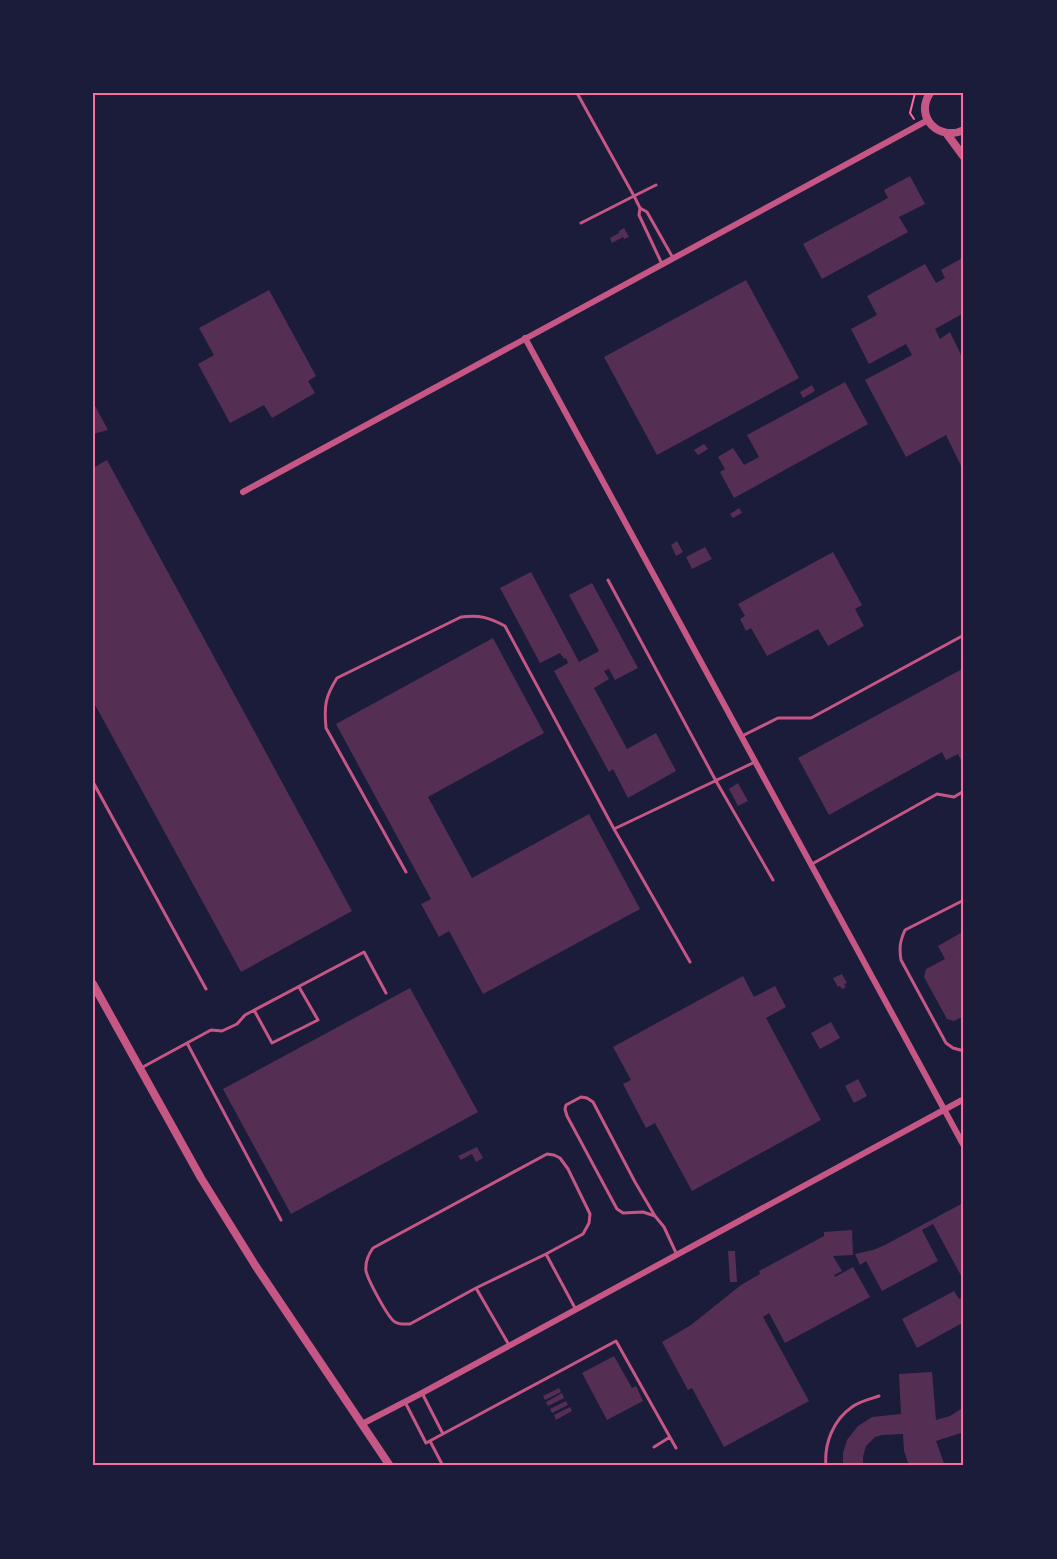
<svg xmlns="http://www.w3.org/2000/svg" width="1057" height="1559" viewBox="0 0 1057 1559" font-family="Inter,sans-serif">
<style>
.building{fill:#542f53}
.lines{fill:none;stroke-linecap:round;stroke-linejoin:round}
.path{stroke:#ff6b9d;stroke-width:2}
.service{stroke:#c65784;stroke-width:3}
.minor{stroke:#c65784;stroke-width:6}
.tertiary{stroke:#c65784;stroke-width:8}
.neatline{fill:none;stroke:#ff6b9d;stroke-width:2}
</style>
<rect width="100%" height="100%" fill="#1b1b3a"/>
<path class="building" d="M910 176 925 204 899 217 908 232 822 279 803 244 888 198 884 190Z
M624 228 629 237 624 239 623 237 612 243 610 238 619 233V231Z
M964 257V313L935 329 940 339 950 332 964 361V472L946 435 906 457 865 380 912 355 906 344 869 364 851 329 877 315 867 296 925 264 936 283 945 278 941 270Z
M746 280 799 378 657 455 604 357Z
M269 290 316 376 308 381 315 393 272 418 264 405 230 423 198 364 214 355 199 328Z
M845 382 868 424 734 498 720 472 725 469 718 457 733 448 744 465 759 457 747 435Z
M812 385 815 391 803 398 800 392Z
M93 402 108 430 93 434Z
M704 444 708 449 698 455 694 450Z
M107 460 352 911 241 972 93 701V468Z
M739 508 742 513 733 518 730 514Z
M677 541 683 552 676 556 671 545Z
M705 547 712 559 692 569 686 557Z
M833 552 862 605 855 609 864 626 828 646 818 629 767 656 751 628 746 631 740 619 745 616 738 604Z
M531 572 579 662 599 651 569 595 592 583 638 668 615 680 609 669 604 671 609 679 594 688 627 749 656 733 676 771 628 798 613 769 609 772 554 671 568 663 566 658 564 659 560 653 540 663 500 588Z
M493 638 544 733 428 797 472 878 589 814 640 909 483 994 449 931 439 937 421 904 431 899 336 724Z
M964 668V760H961L958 754 946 760 942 752 829 815 798 758Z
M738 783 748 801 738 806 729 789Z
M964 931V1016L954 1021 947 1019 924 977 926 969 945 959 938 946Z
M842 974 847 983 844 984 846 987 842 989 840 986 838 987 833 978Z
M743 976 754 997 775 986 786 1007 766 1018 821 1120 692 1191 655 1123 646 1128 623 1084 631 1080 613 1047Z
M410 988 478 1112 291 1214 223 1089Z
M831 1022 840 1038 820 1049 811 1033Z
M858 1079 867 1096 854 1103 845 1086Z
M477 1147 483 1158 476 1162 472 1154 461 1160 458 1156Z
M963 1203 964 1206V1281L933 1224 922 1230 938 1261 882 1291 866 1261 860 1265 855 1254 873 1250 885 1245Z
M852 1230 853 1255 833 1256 842 1271 834 1275 835 1277 853 1267 870 1297 785 1343 769 1313 763 1317 809 1401 724 1447 692 1388 688 1390 662 1342 691 1325 741 1285 760 1274 759 1271 824 1236V1232Z
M728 1251H735L737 1282H730Z
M954 1291 959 1299 964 1296V1301L961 1302 964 1308V1322L917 1348 902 1319Z
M614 1356 632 1388 636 1386 643 1401 607 1420 582 1373Z
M932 1372 936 1420 950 1416 964 1407V1432L936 1441 945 1466H909L904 1451 903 1434 882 1435 875 1437 866 1446 863 1457V1464L857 1466H843V1453L847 1440 858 1426 872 1417 901 1414 899 1374Z
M559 1388 561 1392 545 1400 543 1396Z
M562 1393 564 1398 548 1406 546 1402Z
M566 1401 568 1405 552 1413 550 1409Z
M570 1407 572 1411 556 1420 554 1415Z"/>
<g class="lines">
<path class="path" d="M914 119 910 113 915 93"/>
<path class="service" d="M577 93 634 196 581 223
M656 185 634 196 640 208 639 215 662 264
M640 208 647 212 673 258
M608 580 716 781 773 880
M742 736 778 718H811L964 635
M93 782 206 989
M614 829 690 962
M812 864 937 794 954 797 964 791
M406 872 326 728C324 706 325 697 337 678L461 617C480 615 488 617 505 626L614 829 755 762
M964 900 905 930C900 941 899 948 901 960L946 1043 953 1048 964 1051
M254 1010 272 1043 318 1020 299 987
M187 1043 211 1030 222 1031 237 1024 245 1015 364 952 386 993
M141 1068 187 1043 281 1220
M581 1097 587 1098 593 1102 635 1182 655 1216 643 1212 623 1213 617 1209 567 1116 565 1109 566 1105Z
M655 1216 664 1227 677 1255
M476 1288 410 1324C405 1324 400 1325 395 1322 388 1318 368 1280 366 1271 365 1262 368 1255 373 1248L547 1154 554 1155 560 1158 568 1169 590 1214 589 1223 583 1234 546 1254
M509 1345 476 1288 546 1254 575 1308
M422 1393 443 1434
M405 1402 426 1443 616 1341 676 1448
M430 1441 443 1466
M654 1447 670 1437
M826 1466C824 1444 833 1420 852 1407 860 1401 871 1399 879 1396"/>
<path class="minor" d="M525 338 964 1146
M243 492 928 120
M362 1424 422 1393 964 1099"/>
<path class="tertiary" d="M930 93C914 117 939 142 964 130
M947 134 964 157
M93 984 201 1178 255 1265 390 1466"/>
</g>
<rect width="1057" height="1559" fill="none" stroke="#1b1b3a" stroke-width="189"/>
<rect x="94" y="94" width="868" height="1370" class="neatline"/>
</svg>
